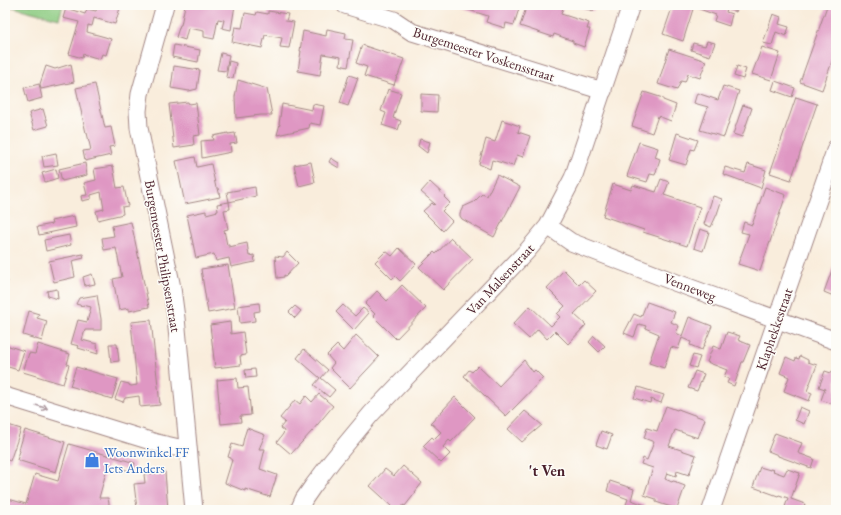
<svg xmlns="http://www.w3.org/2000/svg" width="841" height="515" viewBox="0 0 841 515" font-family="'EB Garamond',serif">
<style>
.green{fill:#8ecc83;stroke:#6c7657}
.building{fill:#df97c3}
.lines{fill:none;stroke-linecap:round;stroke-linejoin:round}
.minor-casing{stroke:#a28684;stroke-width:19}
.minor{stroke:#fff;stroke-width:17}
.oneway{stroke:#ae9aa0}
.labels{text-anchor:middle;stroke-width:3;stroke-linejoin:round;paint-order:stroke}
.street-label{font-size:14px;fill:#4a1f2b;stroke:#fdfcf7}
.shop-label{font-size:14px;fill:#366cbe;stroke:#fdfcf7;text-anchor:start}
.neighbourhood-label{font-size:15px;font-weight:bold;fill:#4a1f2b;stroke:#fdfcf7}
</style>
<rect width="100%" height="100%" fill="#fdfcf7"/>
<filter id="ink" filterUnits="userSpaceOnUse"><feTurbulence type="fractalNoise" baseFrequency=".025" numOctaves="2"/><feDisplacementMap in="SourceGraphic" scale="8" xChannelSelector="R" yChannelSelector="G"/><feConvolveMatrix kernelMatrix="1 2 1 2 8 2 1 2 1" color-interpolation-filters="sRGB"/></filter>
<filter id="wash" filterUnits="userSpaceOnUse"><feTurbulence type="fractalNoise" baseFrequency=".012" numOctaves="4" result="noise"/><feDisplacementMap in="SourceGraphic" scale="16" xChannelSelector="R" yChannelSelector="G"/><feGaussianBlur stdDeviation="0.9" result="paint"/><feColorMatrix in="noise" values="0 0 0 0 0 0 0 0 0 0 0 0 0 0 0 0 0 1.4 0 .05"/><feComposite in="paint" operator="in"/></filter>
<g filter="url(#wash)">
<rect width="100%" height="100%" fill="#f9eddc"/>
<path class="green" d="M5 5H63L59 19Z"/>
<g id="blocks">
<path class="building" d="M98 5H121L115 24 94 18 92 26 88 25 87 32 105 37 111 39 106 55 102 54 100 59 83 54 82 58 69 54 79 22 63 18 66 8 85 14 87 9 96 11Z
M185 5H235L231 30 222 28 224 20 218 19 214 39 204 37V31L188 28 185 40 176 37 180 25H181Z
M453 5H520L514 25 506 23 505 28 486 22 488 16Z
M527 5H554L563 8 561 14 589 23 587 29H590L584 47 573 43V41L554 34 553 37 520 26Z
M574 5H595L593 11Z
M673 5H690L694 6 683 41 663 34Z
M695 5H739L736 12 727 9 726 12 732 14 729 26 714 21 716 15 694 7Z
M827 6 836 9V50L822 90 800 82Z
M268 11 288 14 286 21 294 22 289 48 280 47 282 38 265 35 262 48 232 42 235 27 242 28 245 13 256 15 257 12 268 14Z
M773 14 781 17 779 24 789 27 786 36 776 32 772 45 763 43Z
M327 29 346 33 345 39 353 40 348 67 340 65 341 57 323 54 320 75 298 71 301 51H300L303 31 326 36Z
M707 41 715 43 710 56 691 50 693 43 705 46Z
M174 45 200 50 198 62 172 57Z
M362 45 404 59 398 76H397L394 85 364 76 367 67 356 63Z
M762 47 780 53 771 80 752 74Z
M669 49 706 61 700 78 688 74 685 82 681 81 677 90 658 84Z
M221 53 229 55 226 71 217 70Z
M229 61 236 63 233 78 226 77Z
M71 64 74 82 41 89 40 84 46 66 55 69Z
M174 66 200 70 197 89 189 91 171 88Z
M737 66 746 69 743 79 734 76Z
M349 75 358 78 348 106 340 103Z
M238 80 267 89 272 115H261L236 118 235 97Z
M775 81 795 88 792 97 772 90Z
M39 84 42 98 28 102 24 88Z
M95 84 105 128 111 127 115 146 109 147 111 155 85 161 83 151 91 150 87 133H86L76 88Z
M723 86 739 91 724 137 700 130 708 107 694 103 697 93 718 100Z
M388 89 401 93 393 118 401 121 398 130 382 125 386 113 381 111Z
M644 92 663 98V100L676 105 671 121 658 116 652 133 632 126Z
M421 94 438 95 437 112 421 111Z
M796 97 817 104 791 180 770 173Z
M188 102 189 104 196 103 200 135 193 136 194 145 174 148 169 104Z
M282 104 312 110 313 104 324 106 320 125 310 123 309 128 277 135 280 124H279Z
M743 105 752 108 742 137 733 134Z
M43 109 48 126 34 130 29 113Z
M502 120 520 126 518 132 530 136 523 157 517 155 513 166 492 160 490 169 479 164 486 139 495 142Z
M228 133V134L235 133 237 143 230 144 231 152 202 158 201 141 214 140 213 136Z
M677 133 698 140 694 150 691 149 686 165 669 160Z
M420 139 430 142 427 153 418 146Z
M639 142 658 148 655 157 660 159 655 175 650 174 647 182 627 176Z
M56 153 58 165 44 167 42 156Z
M195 157 197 167 211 164 216 188H218L220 197 185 204 176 161Z
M331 158 339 163V168L329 162Z
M311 162 315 182 299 186 294 165Z
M85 163 87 175 62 181 59 169Z
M748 164 766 170 761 188 723 174 725 167 745 173Z
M113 166 117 188 124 187 128 206 122 207 123 214 98 220 96 211 104 209 101 192 91 195V199L82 201 81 196 87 195 84 183 96 180 94 169Z
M56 169 58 178 45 182 42 173Z
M497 175 520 187 494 237 462 219 460 216V213L463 207 474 202 482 194 487 196Z
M661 179 669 182 664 195 700 207 687 246 643 232 644 230 603 216 613 184 631 190 633 185 656 192Z
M430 182 445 196 444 197 450 203 442 211 452 221 443 231 423 211 432 203 434 205 435 204 421 192Z
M255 187 256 196 229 202 227 192Z
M765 187 786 195 760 271 738 264 749 234 741 232 744 222 752 225Z
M713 196 722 199 717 214 711 227 704 224Z
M229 202 230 209 224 210 228 229 224 230 227 245H229V247L247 243 249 256 254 255 255 262 231 267 229 258 216 261 214 254 196 258 187 215 206 211V214L218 211 217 204Z
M74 216 76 227 39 235 37 227 52 224 51 221Z
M131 222 149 307 129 311V308L119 310 113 279 122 277 116 248 104 250 102 238 114 236 112 226Z
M700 229 709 232 703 251 694 248Z
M69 235 71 245 46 251 44 240Z
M451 238 473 259 443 290 419 267 434 252 436 254Z
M399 248 416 264 400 281 395 276 392 279 375 262 386 251 392 256Z
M287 252 298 263 286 276 284 275V277L277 278 275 256 283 257Z
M83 254 84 258 72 261 75 277 54 282 49 261Z
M836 259V297L824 292Z
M228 265 235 308 208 313 201 269Z
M564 270 579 285 584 280 596 291 574 314 586 325 568 344 555 331 547 339 538 329 529 339 513 324 530 306 551 326 560 317 557 314 565 306 547 288Z
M92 274 95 284 85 286 83 277Z
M5 280 8 281 5 290Z
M402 285 426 308 396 339 373 316 375 314 365 304 377 291 387 301Z
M57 289 58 299 48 296 47 291Z
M97 295 101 319V330H85L82 340 97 344 98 354 78 348 79 346 71 344 78 320 87 322 91 307 83 305V306L76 304 79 298Z
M647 302 675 312 671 322 679 326 676 333 682 336 689 317 712 326 702 350 690 345 691 342 682 338 678 349 671 347 664 368 649 363 659 334 645 328 646 326 639 324 634 337 624 333 634 314 641 317Z
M259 303 260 311 254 312 255 321 240 323 238 306Z
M343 305 355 316 363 308 369 313 354 330 336 312Z
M295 306 301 311 295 318 289 312Z
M29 311 39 314 37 318 47 321 42 341 23 335Z
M151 320 160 405 140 407 139 396 125 398 123 402 115 399 121 382 129 384V385L131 386 137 385 131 322Z
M230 322 231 334 243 332 246 355 240 356 241 365 215 368 210 325Z
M727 332 740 336 738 340 750 345 743 362H742L734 386 727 383 729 379 724 377 727 370 707 362 713 346 721 349Z
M5 334 8 335 6 345 24 351 18 370 5 366Z
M356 335 379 357 350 388 330 368 334 363 327 355 337 345 343 351Z
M594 336 605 346 599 352 589 342Z
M38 344 70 354 67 364 69 365 63 384 23 372 29 353 35 354Z
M109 344H117L119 361 111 362Z
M304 349 328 370 321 378 335 390 329 397 314 385 320 378 297 358Z
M693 355 700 357 696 368 689 366Z
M800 356 808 360V362L817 365 807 391 812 393 809 401 784 391 789 377 780 373 786 357 795 361 796 358 799 359Z
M524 360 533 372 535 370 543 378 517 405 506 416 464 376 469 370 472 372 478 366 499 386Z
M76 367 118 379 112 399 70 386Z
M255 369 256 377 246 378 245 370Z
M695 371 704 374 697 391 688 388Z
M825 371 831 373 832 371 836 372V405L821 400 825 389 819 387Z
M237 378 238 388 248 387 251 415 240 416 241 422 221 424 217 380Z
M638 387 664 395 661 403 651 399 650 403 634 398Z
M319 394 333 406 313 430 291 454 277 442 283 434 284 431 280 428 285 422 280 418 295 400 300 404 306 396 312 402Z
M455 397 475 417 451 442 449 440 443 447 450 454 441 463 423 446 432 437 434 439 441 432 431 423Z
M666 406 677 410 678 409 705 419 698 438 675 430 669 446 696 455 689 475 677 471 676 476 667 473 665 479 672 482 673 481 677 482V483L685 486 677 509 656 502V499L644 495 653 468 641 464 643 458 647 460 654 442 644 438 647 428 657 431Z
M800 407 809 411 804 424 795 420Z
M525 411 542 425 522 442 508 429Z
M5 424 21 429 10 461 5 459Z
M247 428 265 435 259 449H265L260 469 277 475 270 497 245 489V491L225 483 232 460H231V458L228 457 232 444 242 447 244 437Z
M25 430 65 442 56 472 17 460 20 451 19 450Z
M601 431 612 435 607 449 596 445Z
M775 433 802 443 798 453 814 459 811 468 778 456V455L768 451Z
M69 444 135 463 133 472 108 465 99 498H108L110 510H14L5 507V498L26 504 35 474 58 481Z
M403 466 422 483 415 492H416L405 506 403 505V507L411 510H390L392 506 370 486 385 469 394 476Z
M760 467 770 470V469L774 470 773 471 784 475 787 469 800 473 791 499 805 504 803 510H793L785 507 788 498 779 495 778 496 753 487Z
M165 472 168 510H148L147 508 137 509 134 484 145 483 144 474Z
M610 481 634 489 631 500 645 505 644 510H624L628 499 607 491Z"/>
</g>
</g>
<g filter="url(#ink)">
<use href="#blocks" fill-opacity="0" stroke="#a28684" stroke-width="1"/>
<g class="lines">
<defs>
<path id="minor" d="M165 5 140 94 138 111 139 128 172 288 176 318 194 510
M345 5 394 20 412 32 603 91
M548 226 571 242 677 283 836 341
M5 396 157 443 188 450
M299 510 304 499 313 486 332 461 371 414 527 251 548 226 573 178 631 5
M711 510 836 148"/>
</defs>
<use href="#minor" class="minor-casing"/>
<use href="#minor" class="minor"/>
</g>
<defs><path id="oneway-shaft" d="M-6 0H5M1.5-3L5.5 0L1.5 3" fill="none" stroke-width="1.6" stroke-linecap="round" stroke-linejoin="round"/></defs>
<use class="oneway" href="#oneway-shaft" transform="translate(42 407) rotate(17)"/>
</g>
<defs>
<symbol id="shop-bare" viewBox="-9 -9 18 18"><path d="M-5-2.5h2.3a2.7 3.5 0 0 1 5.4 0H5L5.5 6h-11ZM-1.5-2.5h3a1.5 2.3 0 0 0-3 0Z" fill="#3f7fe0" stroke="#fdfcf7" stroke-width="2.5" paint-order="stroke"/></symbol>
</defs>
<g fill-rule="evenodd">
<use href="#shop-bare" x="81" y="449" width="22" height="22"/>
</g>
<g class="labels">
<g class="street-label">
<text transform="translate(484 54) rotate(18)" y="5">Burgemeester Voskensstraat</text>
<text transform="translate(163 256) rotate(80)" y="5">Burgemeester Philipsenstraat</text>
<text transform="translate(500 279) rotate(-47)" y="5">Van Malsenstraat</text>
<text transform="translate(690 287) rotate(21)" y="5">Venneweg</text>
<text transform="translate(774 329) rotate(-71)" y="5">Klaphekkestraat</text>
</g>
<g class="shop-label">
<text x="104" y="457">Woonwinkel FF<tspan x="104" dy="16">Iets Anders</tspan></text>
</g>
<g class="neighbourhood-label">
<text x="547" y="476">'t Ven</text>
</g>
</g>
<rect width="841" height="515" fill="none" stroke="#fdfcf7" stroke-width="20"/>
</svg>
